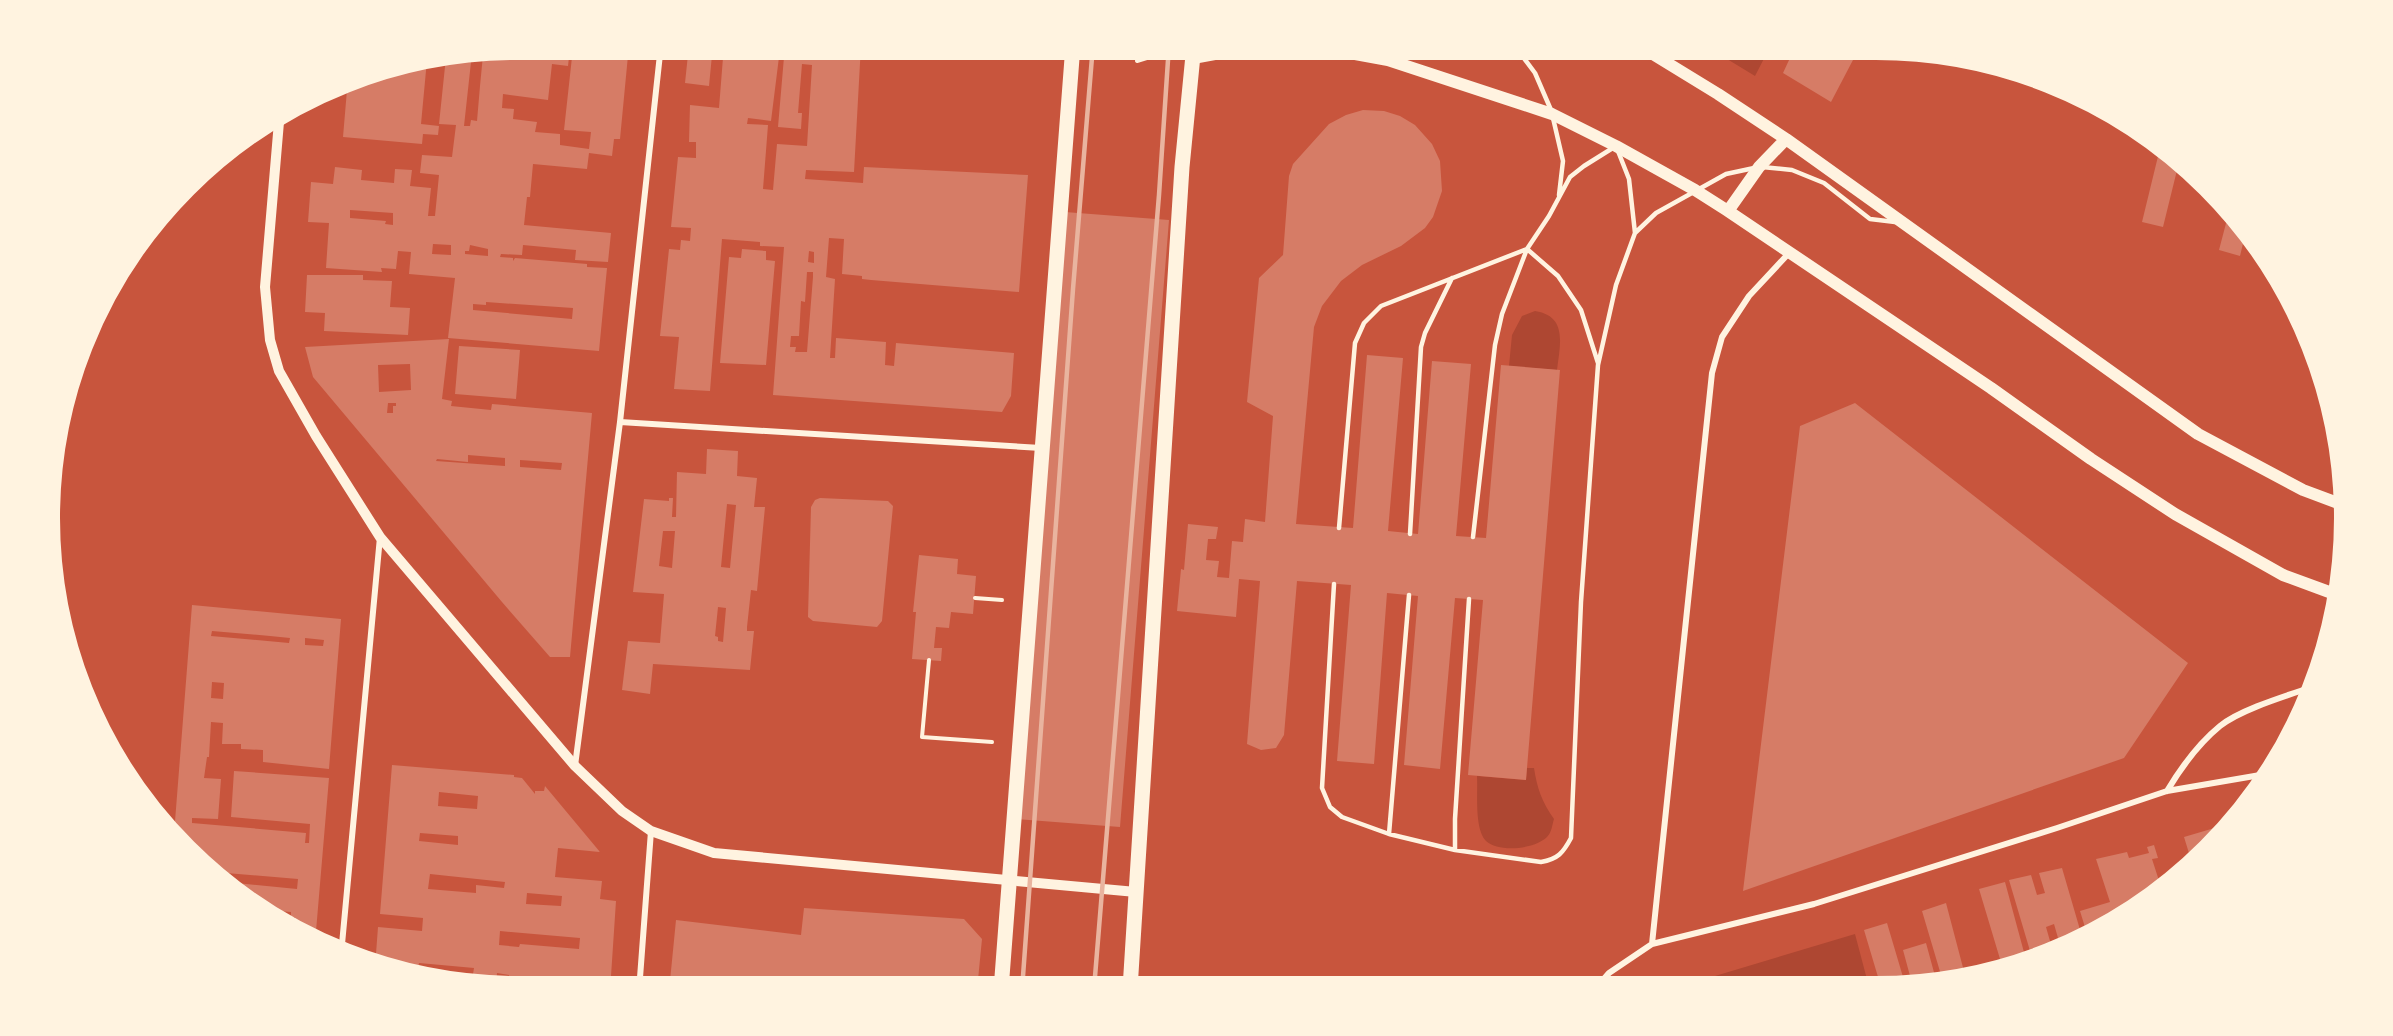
<svg xmlns="http://www.w3.org/2000/svg" width="2393" height="1036" viewBox="0 0 2393 1036" font-family="Merriweather,serif">
<style>
.green{fill:#ae4732}
.building{fill:#d67c66;fill-rule:evenodd}
.lines{fill:none;stroke-linecap:round;stroke-linejoin:round}
.path{stroke:#fff3e0;stroke-width:4}
.service{stroke:#fff3e0;stroke-width:4.5}
.minor{stroke:#fff3e0;stroke-width:6}
.tertiary{stroke:#fff3e0;stroke-width:10}
.secondary{stroke:#fff3e0;stroke-width:12}
.primary{stroke:#fff3e0;stroke-width:15}
.rail{stroke:#e9b49f;stroke-width:4.5}
.rim{fill:none;stroke:#fff3e0;stroke-width:8}
</style>
<rect width="100%" height="100%" fill="#c8553d"/>
<path class="green" d="M1704 45H1771L1755 76Z
M1535 311C1568 316 1560 345 1557 370L1509 366 1512 335 1522 316Z
M1527 768H1534C1537 788 1542 802 1554 819 1552 825 1552 832 1547 837 1535 849 1499 853 1486 841 1474 829 1478 792 1477 776L1526 780Z
M1855 934 1869 987 1675 988Z"/>
<path class="building" d="M518 45H629L620 139H614L612 156 589 153 587 169 533 164 530 197H527L524 225 611 233 608 262 575 260 576 250 523 245 522 255 501 254 500 257 513 258V261L515 258 587 264V267L607 268 599 351 448 338 455 278 409 274 411 252 398 251 396 269 381 268 382 272 326 268 329 223 308 222 311 182 333 184 335 167 362 170 361 180 394 183 395 169 412 170 410 186 431 188 428 216H435L439 175 420 173 422 155 452 157 456 125 439 124 446 57 472 53 464 126H470L471 120 477 121 480 86 483 55H477V52ZM569 57H572L564 130 591 132 589 149 560 145V134L535 132 537 122 513 119 514 109 502 108 503 94 548 100 552 64 568 66ZM350 210 393 213V225L385 224 386 221 350 218ZM433 244 451 245V255L432 254ZM470 245 488 249V256L465 254V251H469ZM486 302 573 308 572 319 473 310V304L486 305Z
M689 45H713L709 86 685 83Z
M724 45H861L854 172 806 170 805 179 863 183 864 167 1028 175 1019 292 871 280 862 279V276L842 274 844 239 829 238 826 277 835 279 830 358H835L836 338 886 342 885 365 894 366 896 343 1014 353 1011 396 1002 412 773 395 784 247 760 246V242L722 239 710 391 674 389 679 337 660 336 669 249 680 250 681 240 690 241 691 228 671 227 678 157 696 158V142H689L690 105 719 108ZM779 57H784L778 127 801 129 802 113H798L802 64 812 65 807 146 777 144 773 190 763 189 768 125 747 124 748 118 771 121ZM809 251 814 252V263L808 262ZM807 272H813V277L807 352H795L796 347H790L791 336H799L801 301 805 302Z
M1796 45H1826L1853 60 1831 102 1783 73Z
M427 60 421 124 439 126 438 135 423 134 422 144 343 137 348 78 366 70Z
M1363 110 1384 111 1400 116 1415 125 1432 144 1440 161 1442 191 1433 217 1425 228 1401 246 1362 265 1341 281 1322 306 1314 327 1296 524 1353 528 1367 355 1403 358 1388 531 1418 534 1432 361 1471 364 1456 536 1486 538 1501 365 1560 370 1526 780 1468 775 1483 600 1455 598 1440 769 1404 765 1418 596 1387 593 1374 764 1337 761 1351 585 1297 581 1284 735 1276 748 1261 750 1247 744 1260 581 1239 579 1236 617 1177 611 1181 569 1184 570 1188 524 1218 527 1216 539H1208L1206 560 1219 561 1217 577 1229 578 1232 541 1243 542 1245 519 1265 522 1273 416 1247 402 1259 278 1283 255 1289 176 1293 164 1329 124 1346 115Z
M2161 144 2180 158 2163 227 2142 222Z
M2230 208 2247 227 2240 256 2219 250Z
M1065 212 1169 220 1120 827 1016 819Z
M742 249 766 251V260L775 261 766 365 720 363 729 257 741 258Z
M307 275H363V280L392 281 390 307 410 308 408 335 324 331 325 313 305 312Z
M449 339 442 399 452 401 451 406 491 410 492 404 592 413 570 657H550L502 602 313 377 305 347ZM410 364 411 390 379 392 378 365ZM388 403H396V406H393V413H387ZM468 455 505 458V466L436 461 437 459 468 462ZM520 460 562 463 561 470 520 467Z
M459 346 520 350 516 399 455 394Z
M1855 403 2188 663 2124 758 1743 891 1800 426Z
M707 449 738 451 737 476 757 478 754 507H765L757 591 751 590 747 627V631H754L750 670 653 664 650 694 622 690 628 641 660 643 664 594 633 592 644 499 669 501V498H673L672 517H676L677 472 706 474ZM727 504 736 505 730 568 721 567ZM663 531H675L672 568 659 566ZM718 607 726 608 723 642 718 641V637L715 636Z
M820 498 888 501 893 506 882 621 877 627 813 621 808 617 811 507 815 500Z
M919 555 958 559 957 574 976 576 973 614 951 612 949 628 936 627 934 648H942L941 661 912 659 916 612H913Z
M192 605 341 619 329 769 263 762V750L241 749V744H222L223 723 211 722 209 757H207L204 778 221 779 218 819 192 818V823L306 833 305 843H309L310 824 231 817 234 771 329 778 315 943 294 933 295 917H291V912L255 909 206 874 174 834ZM212 631 270 636 290 638 289 643 211 636ZM305 638 324 640 323 646 305 645ZM212 682 224 683 223 699 211 698ZM226 873 298 879 297 889 226 882Z
M392 765 514 775V777L522 778 535 794V791H544L545 786 600 852 558 848 555 877 602 881 600 899 616 901 610 991H518L508 989 509 975 497 973 496 987 375 967 378 927 422 931 423 918 380 914ZM439 792 478 796 477 809 438 806ZM420 833 458 836V845L419 841ZM430 874 505 882 504 888 476 885V893L428 889ZM527 893 562 896 561 906 526 904ZM500 931 580 938 579 949 520 944 519 947 499 945ZM419 963 474 968 473 974 418 970Z
M2228 824 2217 836 2192 863 2184 837Z
M2154 845 2158 858 2152 859 2163 893 2088 937 2080 911 2110 902 2096 859 2127 852 2129 858 2149 853 2147 847Z
M2062 868 2083 940 2062 952 2054 924 2046 927 2054 955 2033 961 2009 880 2031 875 2037 895 2045 893 2039 873Z
M2185 869 2173 883 2167 889 2163 875Z
M2005 882 2025 956 2021 957 2023 964 2003 969 1979 889Z
M1946 903 1966 979 1944 985 1922 911Z
M804 908 964 919 982 939 977 990 669 991 676 920 801 935Z
M273 922 291 923V932L282 928Z
M1887 923 1903 977 1906 987H1881L1864 930Z
M1926 943 1938 987H1913L1903 950Z"/>
<g class="lines">
<path class="path" d="M1137 61 1166 52
M975 598 1002 600
M929 660 922 737 992 742"/>
<path class="service" d="M1514 45 1535 73 1551 110
M1553 118 1563 161 1559 195
M1762 167 1792 170 1824 183 1870 219 1895 222
M1527 249 1558 276 1581 310 1598 363
M1339 528 1355 343 1364 323 1381 306 1527 249
M1410 534 1421 347 1425 333 1452 278
M1473 537 1495 345 1502 314 1527 249 1549 216 1570 177 1584 166 1616 146 1629 179 1635 233
M1334 584 1322 788 1330 807 1342 817 1389 834 1455 850 1541 862C1558 859 1563 853 1571 838L1581 602 1598 365 1616 285 1635 233 1656 213 1726 174 1754 168
M1389 834 1409 595
M1455 850V819L1469 599"/>
<path class="minor" d="M620 422 1041 448
M575 766 620 422 661 45
M2167 791C2182 766 2198 744 2220 726 2241 709 2289 695 2315 686
M1652 944 1712 373 1722 337 1749 296 1790 252
M341 955 380 537
M1596 988 1609 973 1652 944 1814 904 2057 828 2167 791 2272 773
M639 991 651 831"/>
<path class="tertiary" d="M280 110 265 287 270 340 279 371 316 436 380 537 575 766 622 811 651 831 714 853 1136 892"/>
<path class="secondary" d="M1638 45 1718 94 1786 139 2198 434 2303 490 2346 506
M1193 58 1258 46 1328 49 1388 60 1552 114 1616 146 1695 190 1728 211 1991 388 2091 459 2175 514 2283 575 2340 596
M1728 211 1759 167 1786 139"/>
<path class="primary" d="M1130 989 1182 167 1194 45
M1001 990 1073 45"/>
<path class="rail" d="M1094 989 1159 195 1169 45
M1022 990 1073 289 1093 45"/>
</g>
<path d="M0 0H2393V1036H0ZM518 56H1876A462 462 0 0 1 2338 518V518A462 462 0 0 1 1876 980H518A462 462 0 0 1 56 518V518A462 462 0 0 1 518 56Z" fill="#fff3e0" fill-rule="evenodd"/>
<path class="rim" d="M518 56H1876A462 462 0 0 1 2338 518V518A462 462 0 0 1 1876 980H518A462 462 0 0 1 56 518V518A462 462 0 0 1 518 56Z"/>
</svg>
